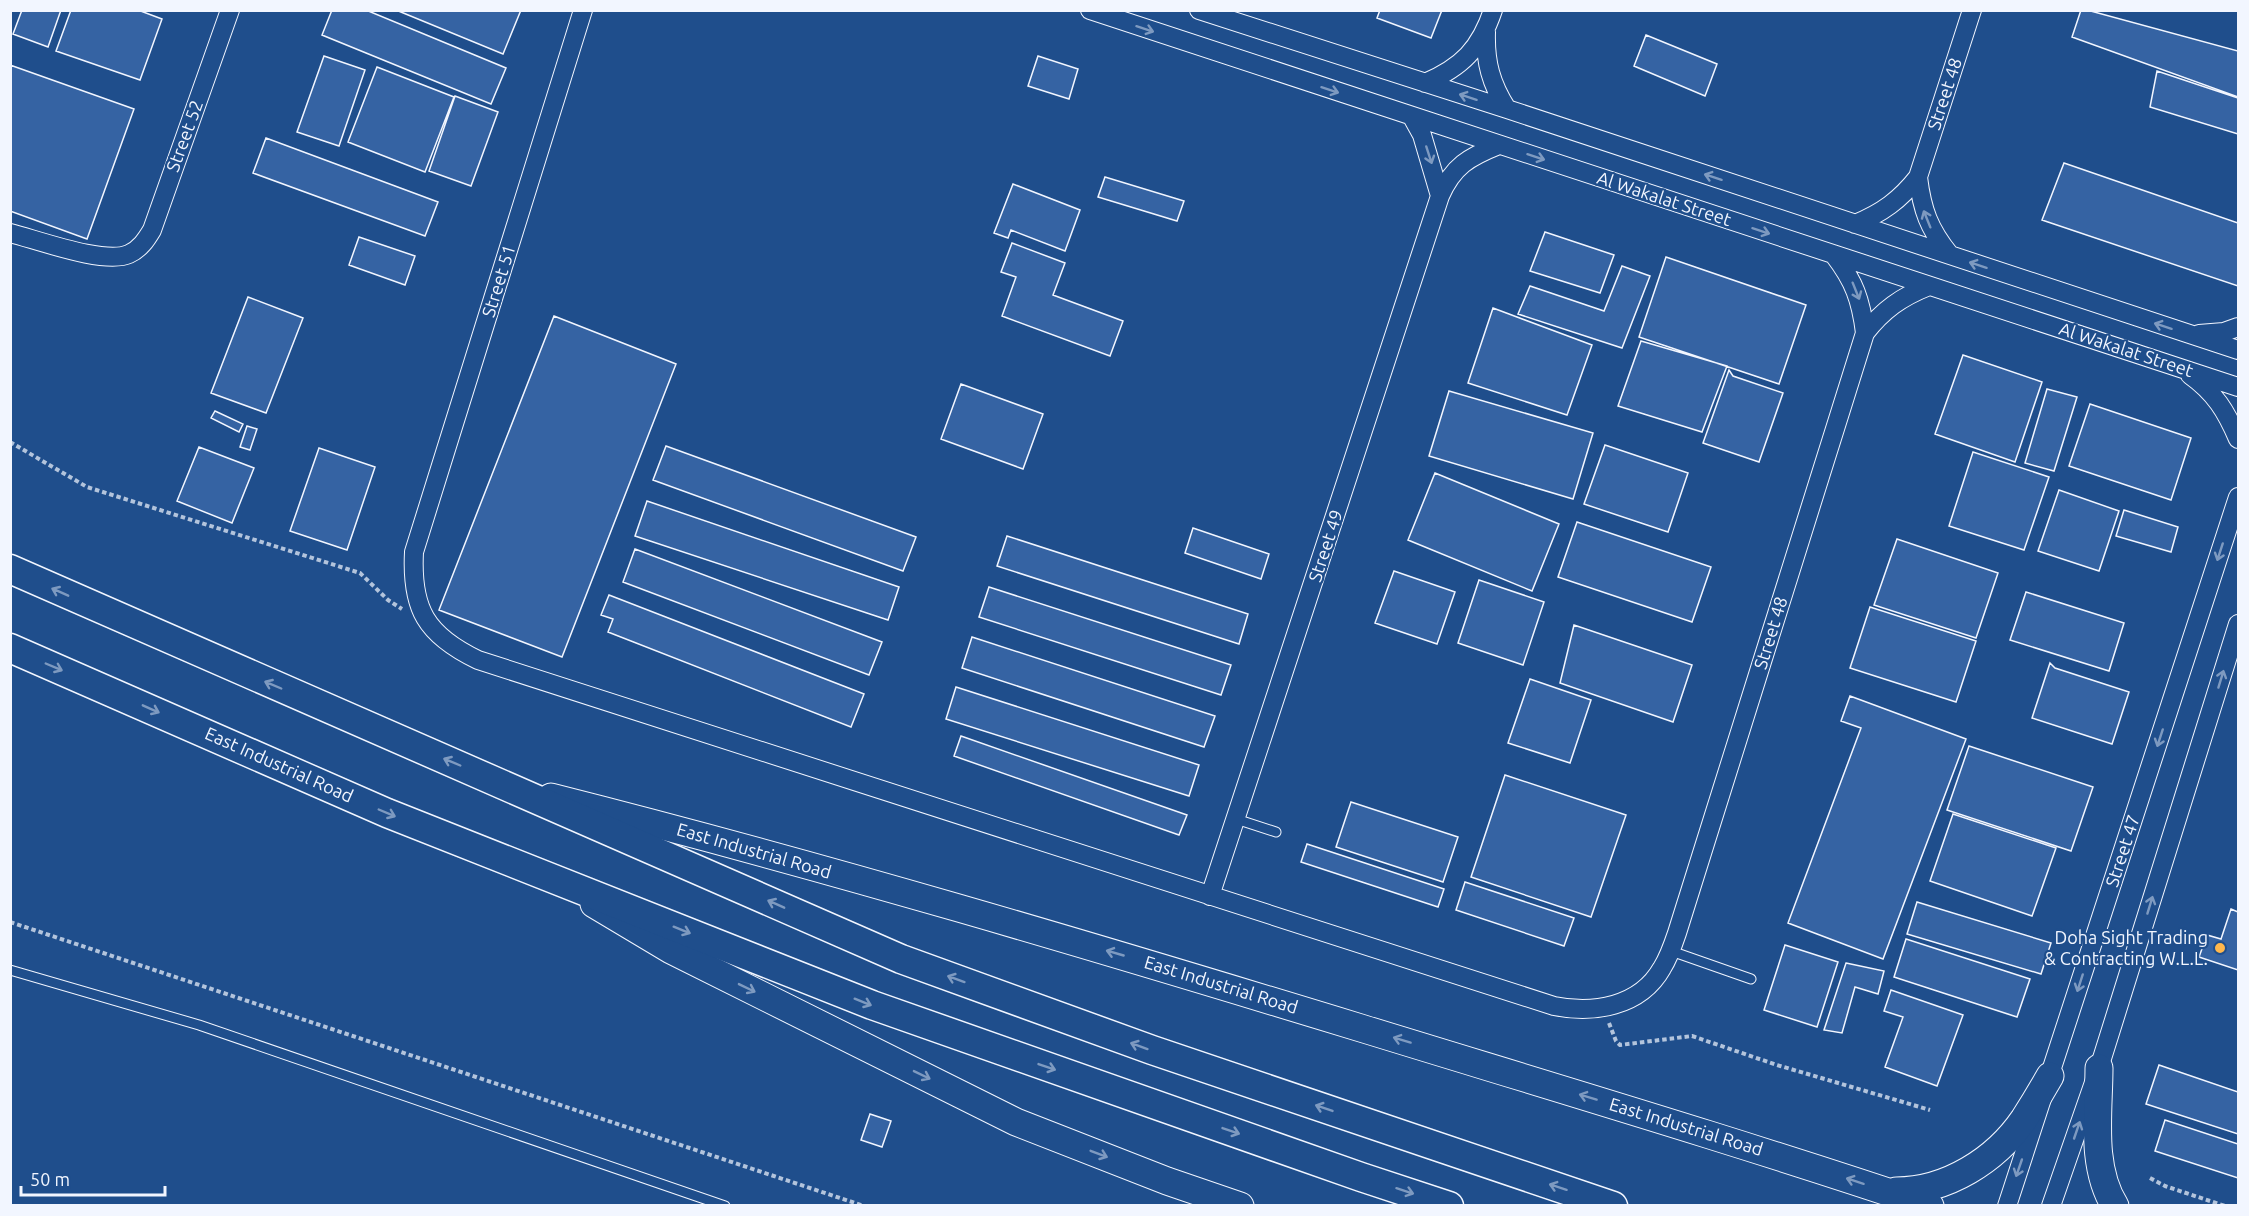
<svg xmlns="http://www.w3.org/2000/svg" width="2249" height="1216" viewBox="0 0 2249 1216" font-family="Ubuntu,sans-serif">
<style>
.building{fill:#3563a3;stroke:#f2f6ff;stroke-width:1.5}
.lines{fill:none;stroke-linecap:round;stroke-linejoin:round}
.service-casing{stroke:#f2f6ff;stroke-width:11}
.minor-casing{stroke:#f2f6ff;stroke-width:20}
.primary-casing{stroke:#f2f6ff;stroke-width:29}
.trunk-casing{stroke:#f2f6ff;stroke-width:31}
.path{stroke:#b3c4dc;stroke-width:4;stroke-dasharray:4.5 3;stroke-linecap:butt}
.service{stroke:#1f4e8c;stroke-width:9}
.minor{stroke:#1f4e8c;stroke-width:18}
.primary{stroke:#1f4e8c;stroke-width:27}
.trunk{stroke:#1f4e8c;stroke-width:28}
.oneway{stroke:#7e9ac0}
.poi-dot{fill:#ffb74d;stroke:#1f4e8c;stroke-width:2}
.labels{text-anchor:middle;stroke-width:4.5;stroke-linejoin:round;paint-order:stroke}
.street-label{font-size:18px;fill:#f2f6ff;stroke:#1f4e8c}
.poi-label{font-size:18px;fill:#f2f6ff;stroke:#1f4e8c;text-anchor:end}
</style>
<rect width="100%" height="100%" fill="#1f4e8c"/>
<path class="building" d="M22 10H61L48 47 13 34Z
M71 10H138L162 19 140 80 56 51Z
M332 10H366L506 68 491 104 322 35Z
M396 10H521L503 54Z
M1380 10H1442L1431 38 1377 18Z
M2081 10H2087L2238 51V97L2072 37Z
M1646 35 1717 64 1705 96 1634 66Z
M324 56 365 70 339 146 297 132Z
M1038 56 1078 69 1069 99 1028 86Z
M10 65 134 109 87 239 10 211Z
M377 67 454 97 425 172 348 142Z
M2157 71 2238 98V134L2150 107Z
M455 96 498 112 471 186 429 171Z
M266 138 438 202 425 236 253 173Z
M2064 163 2238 223V286L2042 220Z
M1105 177 1184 201 1177 221 1098 197Z
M1013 184 1080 210 1065 251 1011 230 1008 238 994 233Z
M1545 232 1614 255 1600 293 1530 271Z
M359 237 415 256 405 285 349 265Z
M1012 243 1065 263 1053 295 1123 321 1110 356 1002 316 1016 277 1001 272Z
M1666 257 1806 305 1779 384 1639 337Z
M1622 266 1650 276 1622 348 1518 314 1530 286 1604 311Z
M248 297 303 318 266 413 211 393Z
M1493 308 1592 345 1567 415 1468 383Z
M554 316 676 364 562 657 439 610Z
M1641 341 1727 366 1702 432 1618 406Z
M1963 355 2042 382 2015 462 1935 434Z
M1729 370 1733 376 1783 393 1759 462 1703 443Z
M961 384 1043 414 1023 469 941 439Z
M2047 389 2077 397 2054 471 2025 463Z
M1449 391 1593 433 1573 499 1429 456Z
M2090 404 2191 438 2171 500 2069 466Z
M215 411 243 424 239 432 211 418Z
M247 426 257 429 250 450 240 447Z
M1605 445 1688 473 1668 532 1584 504Z
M666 446 916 537 903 571 653 480Z
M199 447 254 468 232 523 177 501Z
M319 448 375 467 347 550 290 531Z
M1973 452 2049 477 2024 550 1949 526Z
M1435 473 1559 524 1532 591 1408 540Z
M2059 490 2119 511 2099 571 2038 551Z
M647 501 899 587 888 620 635 536Z
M2124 510 2178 527 2171 552 2116 536Z
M1577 522 1711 567 1692 622 1558 577Z
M1193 528 1269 554 1261 579 1185 553Z
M1007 536 1248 614 1239 644 997 566Z
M1897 539 1998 573 1976 638 1874 605Z
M635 549 882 642 869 675 623 582Z
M1394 571 1455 592 1437 644 1375 623Z
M1479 580 1544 602 1523 665 1458 643Z
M989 587 1231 665 1221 695 979 617Z
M2026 592 2124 623 2109 671 2010 640Z
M609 595 864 694 851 727 608 632 613 619 601 615Z
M1870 607 1976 641 1956 702 1850 668Z
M1574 625 1692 665 1673 722 1560 683Z
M972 637 1215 716 1204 747 962 668Z
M2050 663 2055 668 2129 692 2112 744 2032 718Z
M1530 679 1591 700 1570 763 1508 743Z
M956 687 1199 765 1189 796 946 719Z
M1850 696 1966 739 1883 959 1788 923 1861 728 1841 721Z
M961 736 1187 815 1179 835 954 756Z
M1969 746 2093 787 2071 851 1947 810Z
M1505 775 1626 815 1591 917 1471 877Z
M1351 802 1458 837 1443 882 1336 847Z
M1953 814 2056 848 2032 916 1930 881Z
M1307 844 1444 889 1438 907 1301 862Z
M1465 882 1574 918 1564 946 1456 910Z
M1917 902 2051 943 2041 974 1907 934Z
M2231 909 2238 912V970L2199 957 2207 935 2221 939Z
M1906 939 2030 979 2017 1017 1894 977Z
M1785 945 1838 962 1817 1027 1764 1010Z
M1846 963 1884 971 1878 994 1855 987 1842 1033 1824 1030Z
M1891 990 1963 1015 1937 1086 1885 1067 1903 1017 1884 1011Z
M2159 1065 2238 1092V1134L2146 1104Z
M870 1114 891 1121 882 1147 861 1140Z
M2165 1120 2238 1144V1178L2155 1151Z"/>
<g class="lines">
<defs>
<path id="service" d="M1236 819 1276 832
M1671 951 1751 979
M10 970 199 1025 725 1206"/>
<path id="minor" d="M583 10 414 552C411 609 426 635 478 660L1554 1006C1593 1014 1640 1007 1662 968 1669 957 1673 945 1677 933L1865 333C1883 310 1901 297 1929 286
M1090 10 2238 387
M1199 10 1507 109 2238 350
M1486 32C1485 62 1491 84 1507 109
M1425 83C1462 67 1480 49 1493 10
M1412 117 1422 135 1440 196
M1918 177C1922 210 1929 229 1950 255
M1855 224C1882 213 1900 200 1918 177L1972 10
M10 233C38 240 105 265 129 254 140 249 146 240 152 230L230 10
M1834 255C1854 281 1861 300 1865 333
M2199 334 2224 332 2238 327
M2190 375C2215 393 2226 411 2238 439
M1210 896 1440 196C1453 166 1469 157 1499 145
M2007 1206 2238 497
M2051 1206 2099 1068 2238 624"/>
<path id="primary" d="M551 797C824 866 1095 947 1364 1029 1553 1087 1742 1143 1930 1206
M594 904 671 950 1016 1122 1167 1181 1240 1206
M2099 1068C2099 1112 2090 1166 2115 1206
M1896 1191C1947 1191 1996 1160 2024 1119 2033 1105 2042 1090 2050 1076"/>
<path id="trunk" d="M10 569 901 959 1152 1050 1613 1206
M10 648 387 813 872 1005 1361 1177 1449 1206"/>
</defs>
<use href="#service" class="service-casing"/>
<use href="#minor" class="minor-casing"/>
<use href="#primary" class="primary-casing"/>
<use href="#trunk" class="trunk-casing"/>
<path class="path" d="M10 442 87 487 360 573 388 600 402 609
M10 922 864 1206
M1609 1023 1616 1041 1620 1045 1692 1036 1777 1065 1930 1110
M2150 1178 2165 1186 2225 1206"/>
<use href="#service" class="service"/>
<use href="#minor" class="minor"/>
<use href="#primary" class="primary"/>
<use href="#trunk" class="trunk"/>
</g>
<defs><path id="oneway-shaft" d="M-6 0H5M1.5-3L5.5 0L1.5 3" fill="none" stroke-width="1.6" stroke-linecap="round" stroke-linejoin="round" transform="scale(1.5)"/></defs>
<g class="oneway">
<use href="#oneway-shaft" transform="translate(1145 29) rotate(18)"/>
<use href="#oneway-shaft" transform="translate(1330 90) rotate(18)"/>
<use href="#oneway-shaft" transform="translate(1468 97) rotate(-162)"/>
<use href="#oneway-shaft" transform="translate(1429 155) rotate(72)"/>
<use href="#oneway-shaft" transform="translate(1536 157) rotate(18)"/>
<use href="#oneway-shaft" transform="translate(1713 177) rotate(-162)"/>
<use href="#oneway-shaft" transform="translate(1927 219) rotate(-112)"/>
<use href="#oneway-shaft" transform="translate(1761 231) rotate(18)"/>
<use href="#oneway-shaft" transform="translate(1978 265) rotate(-162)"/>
<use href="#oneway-shaft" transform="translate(1856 291) rotate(68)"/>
<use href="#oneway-shaft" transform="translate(2163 326) rotate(-162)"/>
<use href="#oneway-shaft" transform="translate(2220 552) rotate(108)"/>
<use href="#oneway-shaft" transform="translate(60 592) rotate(-156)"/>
<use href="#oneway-shaft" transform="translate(54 667) rotate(23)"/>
<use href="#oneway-shaft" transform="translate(2221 679) rotate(-73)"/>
<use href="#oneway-shaft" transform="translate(273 685) rotate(-157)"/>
<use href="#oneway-shaft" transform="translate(151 709) rotate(24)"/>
<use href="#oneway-shaft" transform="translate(2160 738) rotate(108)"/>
<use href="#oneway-shaft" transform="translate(452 762) rotate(-157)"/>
<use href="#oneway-shaft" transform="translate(387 813) rotate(23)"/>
<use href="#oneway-shaft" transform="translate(776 904) rotate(-156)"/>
<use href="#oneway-shaft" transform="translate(2150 905) rotate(-73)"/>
<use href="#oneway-shaft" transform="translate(682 930) rotate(22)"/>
<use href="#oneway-shaft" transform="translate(1115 953) rotate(-164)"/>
<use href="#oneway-shaft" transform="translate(956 979) rotate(-160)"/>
<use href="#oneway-shaft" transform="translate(2080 983) rotate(108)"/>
<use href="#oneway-shaft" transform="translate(747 988) rotate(26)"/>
<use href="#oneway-shaft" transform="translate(863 1002) rotate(22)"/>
<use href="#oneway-shaft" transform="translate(1402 1040) rotate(-163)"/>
<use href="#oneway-shaft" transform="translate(1139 1046) rotate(-160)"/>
<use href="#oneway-shaft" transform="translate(1047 1067) rotate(19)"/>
<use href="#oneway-shaft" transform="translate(922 1075) rotate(26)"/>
<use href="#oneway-shaft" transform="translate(1588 1097) rotate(-163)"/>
<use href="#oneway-shaft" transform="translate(1324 1108) rotate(-161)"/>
<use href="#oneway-shaft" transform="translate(2077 1130) rotate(-71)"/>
<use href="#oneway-shaft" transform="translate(1231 1131) rotate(19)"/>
<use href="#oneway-shaft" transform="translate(1099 1154) rotate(21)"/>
<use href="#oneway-shaft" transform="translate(2019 1168) rotate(109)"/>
<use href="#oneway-shaft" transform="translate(1855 1181) rotate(-162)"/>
<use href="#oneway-shaft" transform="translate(1558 1187) rotate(-162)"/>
<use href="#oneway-shaft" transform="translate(1405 1191) rotate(18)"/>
</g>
<circle class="poi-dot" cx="2220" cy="948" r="6"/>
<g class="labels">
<g class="street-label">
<text transform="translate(1945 94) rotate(-72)" y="6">Street 48</text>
<text transform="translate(185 136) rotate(-70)" y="6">Street 52</text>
<text transform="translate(1664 199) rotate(18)" y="6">Al Wakalat Street</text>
<text transform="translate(499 281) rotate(-73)" y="6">Street 51</text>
<text transform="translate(2126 350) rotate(18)" y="6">Al Wakalat Street</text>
<text transform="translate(1326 546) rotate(-72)" y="6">Street 49</text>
<text transform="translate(1771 633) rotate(-73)" y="6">Street 48</text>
<text transform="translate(279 765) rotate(24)" y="6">East Industrial Road</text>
<text transform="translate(754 851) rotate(16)" y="6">East Industrial Road</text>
<text transform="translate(2123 851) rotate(-72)" y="6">Street 47</text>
<text transform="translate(1221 985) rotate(17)" y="6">East Industrial Road</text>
<text transform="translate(1686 1127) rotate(17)" y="6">East Industrial Road</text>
</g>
<g class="poi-label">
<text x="2208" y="944">Doha Sight Trading<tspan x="2208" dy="21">&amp; Contracting W.L.L.</tspan></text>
</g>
</g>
<rect width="2249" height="1216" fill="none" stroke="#f2f6ff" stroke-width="24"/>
<path d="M21 1186v9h144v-9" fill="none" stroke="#f2f6ff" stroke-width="3"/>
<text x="30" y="1186" font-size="18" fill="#f2f6ff" stroke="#1f4e8c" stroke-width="4.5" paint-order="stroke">50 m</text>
</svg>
